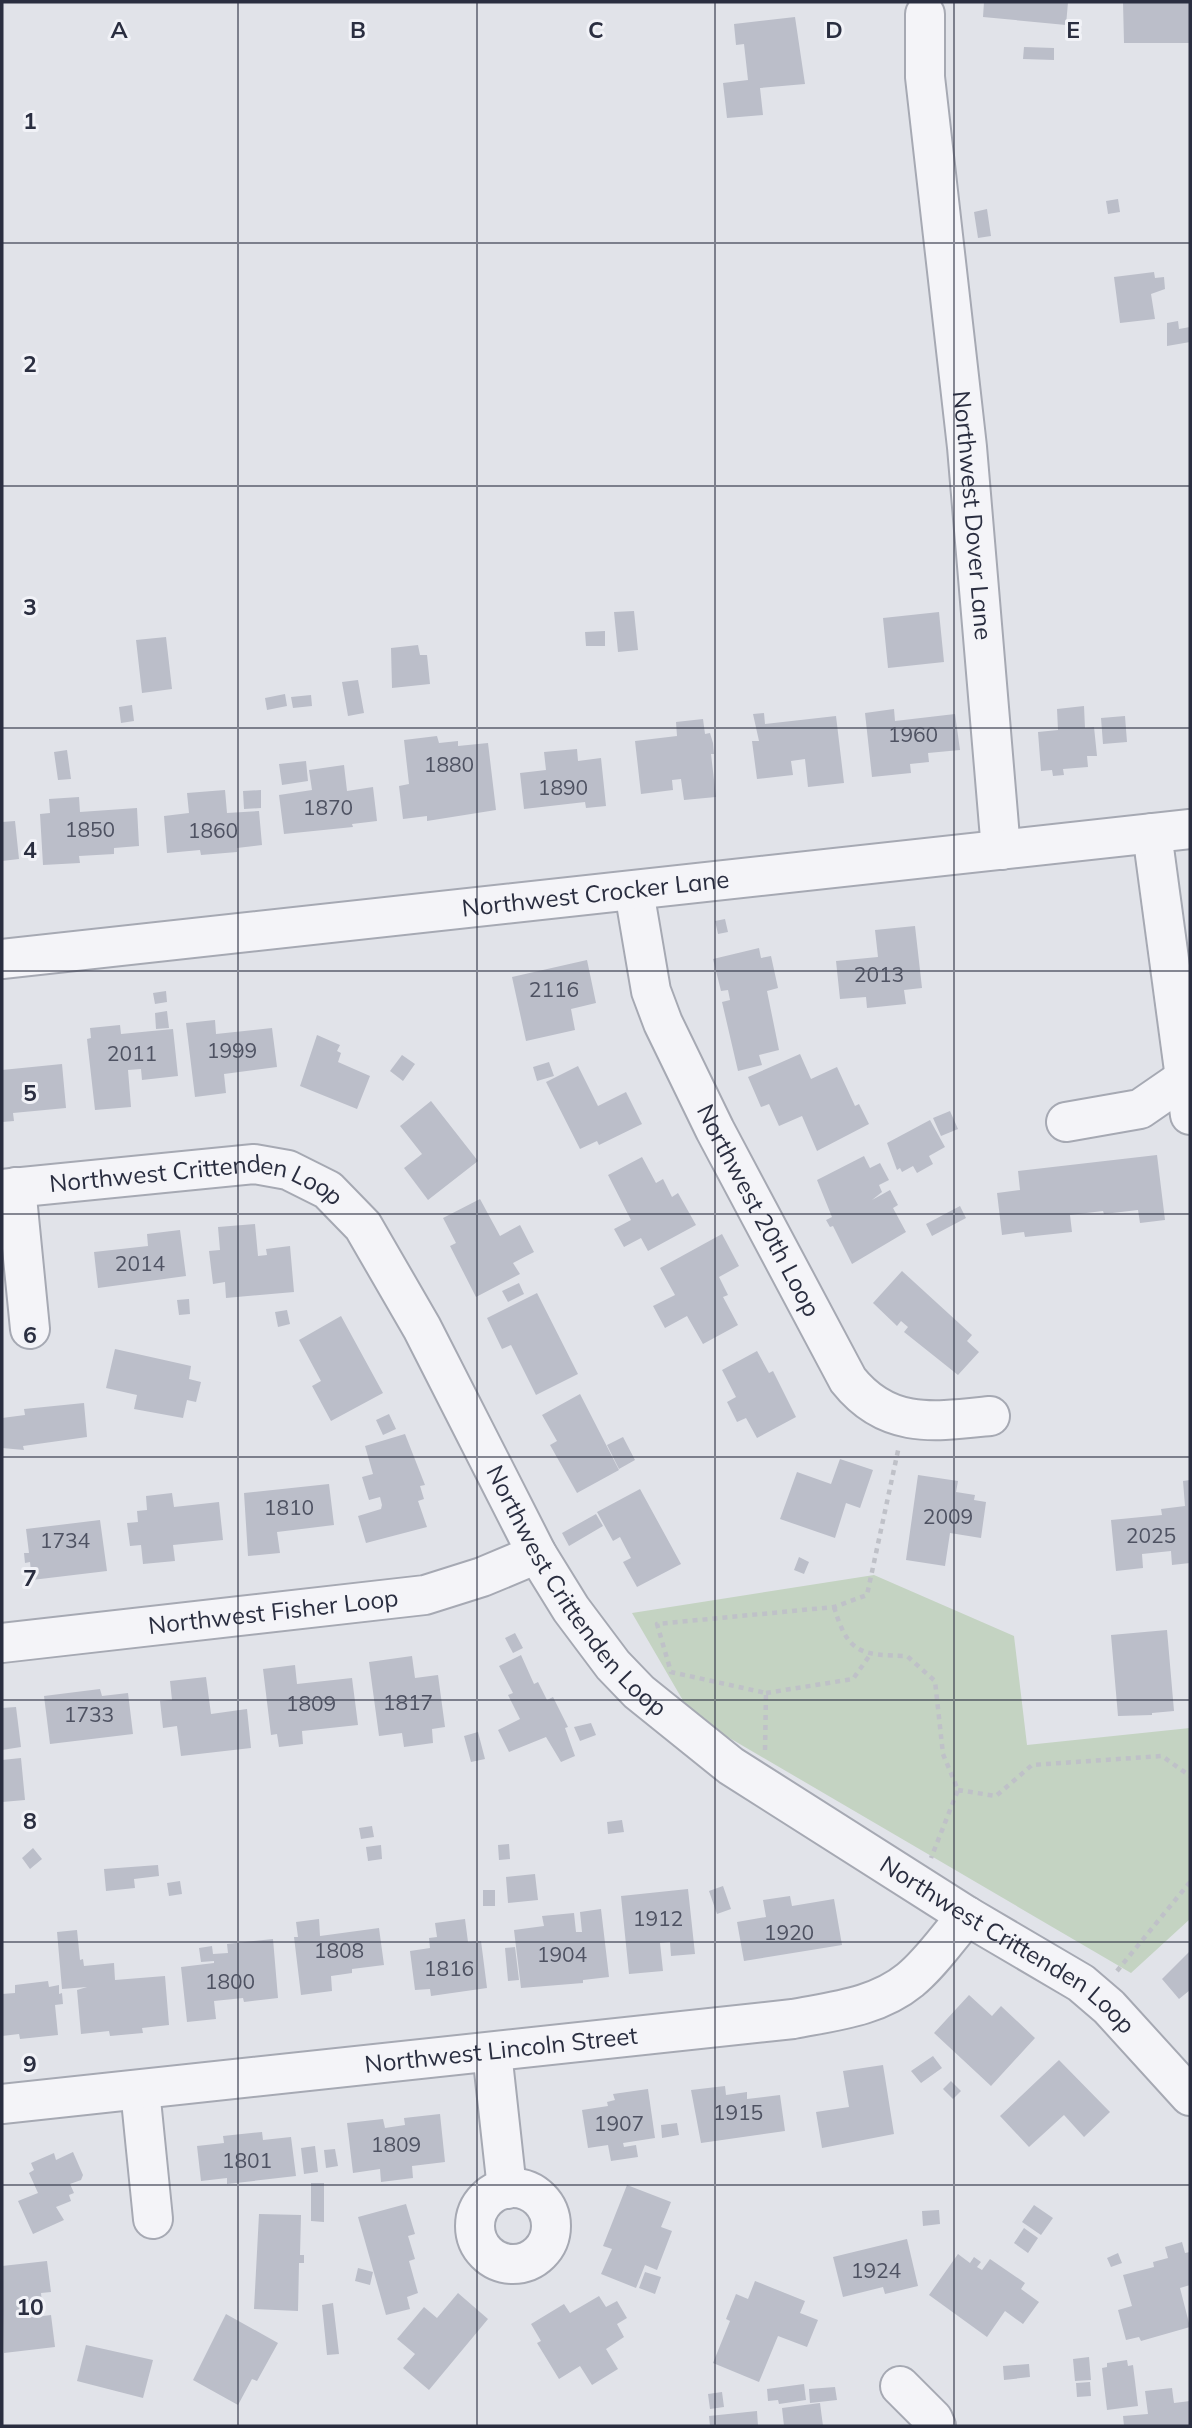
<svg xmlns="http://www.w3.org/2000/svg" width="1192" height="2428" viewBox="0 0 1192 2428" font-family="Mulish,sans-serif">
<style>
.green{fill:#c4d3c2}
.building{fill:#bbbec9}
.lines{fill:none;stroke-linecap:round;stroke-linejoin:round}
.minor-casing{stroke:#a6a9b3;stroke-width:42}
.path{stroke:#bfc1c8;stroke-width:4.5;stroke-dasharray:5 5;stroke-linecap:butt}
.minor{stroke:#f4f4f8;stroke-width:38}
.grid{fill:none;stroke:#2a2e40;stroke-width:2;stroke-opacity:0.55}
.labels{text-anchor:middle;stroke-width:6;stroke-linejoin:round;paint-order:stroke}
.number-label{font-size:21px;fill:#4e5262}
.street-label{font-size:24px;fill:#2a2e40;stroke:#f1f2f7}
.grid-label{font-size:23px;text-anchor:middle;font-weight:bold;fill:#2a2e40;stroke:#f1f2f7;stroke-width:6;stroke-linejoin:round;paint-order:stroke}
</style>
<rect width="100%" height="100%" fill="#e1e3e9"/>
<path class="green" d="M874 1575 1014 1636 1027 1745 1190 1728V1919L1131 1973 692 1716 632 1613Z"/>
<path class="building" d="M984 2H1068L1066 25 983 17Z
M1123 2H1190V43H1124Z
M795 17 805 84 760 88 763 115 727 118 723 83 748 80 744 44 736 45 734 24Z
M1024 47 1054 48V60L1023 59Z
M1118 199 1120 212 1108 214 1106 201Z
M987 209 991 236 978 238 974 212Z
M1154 272 1155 278 1164 277 1165 289 1151 294 1155 319 1120 323 1114 277Z
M1178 321 1179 329 1190 327V342L1167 346V323Z
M634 611 638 650 618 652 614 612Z
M939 612 944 662 888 668 883 618Z
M605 631V646H586L585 632Z
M166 637 172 689 142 693 136 640Z
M418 645 420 655H427L430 684 392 688 391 648Z
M358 680 364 713 348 716 342 682Z
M285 694 287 706 267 710 265 698Z
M311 695 312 706 293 708 291 697Z
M132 705 134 721 121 723 119 707Z
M1084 706 1085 728 1094 727 1097 756H1087L1088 767 1063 769 1064 775 1053 776 1052 770 1041 771 1038 732 1058 730 1057 709Z
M894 709 895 721 955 714 960 750 928 753 929 762 910 764 911 773 872 777 865 713Z
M764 713 765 724 836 716 844 783 808 787 805 759 791 761 793 775 757 779 752 741H759L753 714Z
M1125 716 1127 742 1103 744 1101 718Z
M703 719 705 734 710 733 713 743 714 754H711L716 797 684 800 681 779 672 780 673 790 641 794 635 741 677 736 676 722Z
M437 736 439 743 458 741V746L488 743 496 810 427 821V816L403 819 399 786 409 784 404 740Z
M577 749 578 761 601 758 606 806 586 808 585 802 524 809 520 773 546 770 544 752Z
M67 750 71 779 58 780 54 752Z
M306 761 308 781 282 785 279 764Z
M344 765 347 791 373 787 377 821 352 824 353 827 284 834 279 795 312 790 309 770Z
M225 790 227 813 259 811 262 845 237 848V852L201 855 200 850 167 853 164 816 189 813 187 793Z
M261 790V808L244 809 243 791Z
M79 797 80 812 137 808 139 846 114 848V854L79 856 80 863 43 865 40 814 50 813 49 799Z
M15 821 19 859 2 861V822Z
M725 919 728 932 718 934 715 921Z
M915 926 922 988 904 990 906 1004 867 1008 866 997 840 999 836 961 878 957 875 930Z
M759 948 761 958 771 956 778 988 767 991 779 1050 759 1055 762 1065 738 1071 722 1002 730 1000 728 990 721 991 713 959Z
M587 960 596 1003 571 1009 575 1030 526 1041 512 977Z
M166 991 167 1002 155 1004 153 993Z
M167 1011 169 1028 156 1029 155 1013Z
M215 1020 216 1034 272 1028 277 1067 224 1074 226 1093 195 1097 186 1023Z
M120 1025 121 1034 173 1029 178 1076 142 1080 141 1069 128 1070 131 1107 95 1110 87 1039 91 1038 90 1028Z
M317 1035 340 1045 337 1051 341 1053 338 1062 370 1076 357 1109 300 1086Z
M800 1054 811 1079 837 1067 855 1106 859 1104 869 1124 817 1151 802 1116 779 1126 769 1104 761 1107 748 1077Z
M402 1055 415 1064 403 1081 390 1071Z
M549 1062 554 1076 537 1081 533 1067Z
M62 1064 66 1108 13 1113 14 1121 2 1122V1070Z
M578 1066 598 1106 626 1092 642 1124 599 1145 597 1141 580 1149 546 1082Z
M431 1101 478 1161 428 1200 404 1168 422 1154 400 1126Z
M950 1111 958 1129 941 1136 933 1118Z
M930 1120 945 1147 929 1156 933 1164 917 1173 913 1166 902 1172 900 1168 897 1170 887 1143Z
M1157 1155 1165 1220 1140 1223 1138 1210 1104 1214 1103 1211 1070 1215 1072 1232 1025 1237 1024 1232 1002 1235 997 1193 1020 1190 1018 1171Z
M864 1156 870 1168 880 1163 889 1180 879 1185 882 1192 872 1200 890 1190 898 1205 893 1208 906 1232 852 1264 833 1226 830 1227 826 1220 832 1217 817 1180Z
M642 1157 656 1183 663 1179 672 1197 678 1193 696 1225 648 1251 641 1238 624 1247 614 1229 631 1220 608 1175Z
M480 1199 500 1236 520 1225 534 1252 513 1263 520 1274 476 1297 450 1246 456 1243 443 1218Z
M960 1206 966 1218 932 1236 926 1224Z
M255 1224 258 1256 267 1255 266 1249 290 1246 294 1292 226 1298 225 1282 213 1284 209 1251 220 1250 218 1227Z
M180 1230 186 1276 98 1288 94 1252 148 1246 147 1234Z
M722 1234 739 1266 719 1277 728 1295 723 1297 738 1325 703 1344 687 1316 665 1328 653 1306 675 1295 660 1268Z
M902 1271 972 1335 967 1341 979 1352 958 1375 904 1332 908 1327 901 1321 897 1326 873 1303Z
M519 1283 524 1294 508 1302 502 1291Z
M537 1293 578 1374 536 1395 511 1345 502 1349 487 1318Z
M189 1299 190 1314 179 1315 177 1300Z
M287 1310 290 1324 278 1327 275 1312Z
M341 1316 383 1393 331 1421 312 1386 321 1381 299 1340Z
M115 1349 191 1366 189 1379 201 1382 196 1402 187 1400 183 1418 134 1409 137 1395 106 1388Z
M757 1351 769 1373 773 1371 796 1417 757 1438 746 1418 737 1422 727 1402 736 1397 722 1370Z
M580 1394 619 1470 577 1493 550 1445 557 1441 542 1415Z
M84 1403 87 1437 23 1446 24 1450 2 1448V1418L25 1415 24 1409Z
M389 1414 396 1429 383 1435 376 1420Z
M405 1434 425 1485 420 1486 424 1499 418 1501 427 1527 366 1543 358 1516 381 1509 382 1505 380 1497 369 1500 362 1477 373 1474 365 1446Z
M623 1437 635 1460 619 1469 607 1445Z
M840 1459 873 1470 860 1508 846 1503 835 1538 780 1519 797 1472 831 1484Z
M918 1475 958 1481 956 1492 975 1495 974 1500 986 1502 981 1538 950 1533 945 1566 906 1560Z
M1190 1480V1563L1172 1565 1171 1551 1142 1554 1143 1568 1116 1571 1111 1520 1162 1515 1161 1509 1185 1506 1183 1481Z
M329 1484 334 1525 277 1532 280 1553 248 1556 244 1493Z
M640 1489 681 1564 637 1587 623 1562 631 1558 620 1537 613 1541 597 1512Z
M172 1493 174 1507 219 1502 223 1540 173 1545 175 1561 143 1564 141 1545 130 1546 127 1523 138 1522 137 1511 147 1510 146 1496Z
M596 1514 603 1526 569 1546 562 1533Z
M100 1520 107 1571 32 1580 30 1562 25 1563 24 1553H29L26 1529Z
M799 1557 809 1562 804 1574 794 1570Z
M1167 1630 1174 1711 1152 1713V1715L1118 1716 1111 1635Z
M515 1633 523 1648 513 1653 505 1638Z
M521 1655 534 1684 538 1682 547 1700 553 1697 568 1727 565 1728 575 1756 561 1762 546 1737 509 1752 498 1730 520 1719 508 1695 513 1693 499 1666Z
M412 1656 415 1678 438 1675 445 1727 432 1729 433 1743 404 1747 402 1733 379 1736 369 1662Z
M295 1665 297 1684 352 1678 358 1725 302 1731 303 1744 279 1747 277 1734 271 1735 263 1669Z
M206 1677 211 1714 247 1709 251 1748 181 1756 177 1726 163 1728 160 1701 172 1700 170 1681Z
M100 1689 102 1696 128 1693 133 1734 50 1744 44 1696Z
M16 1707 21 1747 2 1750V1708Z
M591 1723 596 1735 580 1741 574 1727Z
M478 1732 485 1759 471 1762 464 1736Z
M21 1758 25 1800 2 1802V1760Z
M622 1820 624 1832 608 1834 607 1822Z
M372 1826 374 1837 361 1839 359 1828Z
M509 1844 510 1859 499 1860 498 1845Z
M381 1845 382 1859 368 1861 366 1847Z
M33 1848 42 1859 30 1869 22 1858Z
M158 1865 159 1876 134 1879 135 1888 106 1891 104 1869Z
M535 1874 538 1900 508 1903 506 1877Z
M180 1881 182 1894 169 1896 167 1883Z
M723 1886 731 1909 717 1914 709 1891Z
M688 1889 695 1954 671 1956 670 1942 660 1943 663 1971 629 1974 621 1896Z
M483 1890H495V1906H483Z
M790 1896 792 1906 834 1899 842 1945 744 1961 737 1922 766 1917 763 1900Z
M601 1909 609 1977 583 1980V1983L521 1988 514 1930 544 1926 542 1916 574 1913 576 1932H582L580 1912Z
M319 1919 320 1936 379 1928 384 1965 352 1969V1973L331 1976 332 1991 301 1995 294 1937H298L296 1922Z
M465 1919 468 1942 481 1941 487 1988 431 1996 430 1989 415 1990 410 1951 430 1948 429 1938 437 1937 435 1923Z
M77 1930 80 1960 83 1959 84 1966 114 1963 115 1980 165 1976 169 2025 142 2028 143 2033 110 2036 109 2031 81 2034 77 1990 87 1987 62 1989 57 1932Z
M273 1939 278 1998 244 2002 243 1998 214 2001 216 2019 187 2022 181 1967 214 1963V1961L201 1962 199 1948 212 1946 213 1954 228 1953 227 1944Z
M515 1947 519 1980 508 1981 505 1948Z
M1190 1951V1990L1179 1999 1162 1979Z
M48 1981 49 1987 59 1985V1994L62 1993 63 2004 55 2005 58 2035 20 2039 19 2034 2 2036V1994L15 1993V1985Z
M969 1995 992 2016 1001 2006 1035 2038 991 2086 934 2033Z
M933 2056 942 2068 921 2083 911 2071Z
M1059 2060 1110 2112 1084 2137 1064 2115 1029 2147 1000 2116Z
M883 2065 894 2134 822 2148 816 2112 849 2107 843 2071Z
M951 2081 961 2091 953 2099 943 2089Z
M725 2086 726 2095 747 2092V2099L780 2095 785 2131 701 2143 691 2090Z
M648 2089 655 2138 623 2143 624 2147 636 2145 638 2157 611 2161 608 2145 588 2148 582 2110 608 2106 607 2102 615 2100 613 2094Z
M440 2114 445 2162 412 2166 413 2178 381 2182 380 2169 353 2173 347 2123 383 2119 385 2128 405 2125 404 2118Z
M677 2123 679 2135 662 2138 661 2125Z
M262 2132 263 2140 291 2137 296 2176 227 2184V2178L201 2181 197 2146 224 2143 223 2136Z
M315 2146 318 2172 304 2174 301 2148Z
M335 2149 338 2166 326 2168 324 2150Z
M73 2152 83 2175 81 2180 70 2184 74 2193 69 2195 71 2201 56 2207 64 2220 33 2234 18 2201 38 2193 29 2173 34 2170 31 2163 54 2153 56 2160Z
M311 2183H324V2222L311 2221Z
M627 2185 671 2202 661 2227 672 2231 657 2270 645 2265 636 2288 601 2274 612 2249 603 2246Z
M406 2204 415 2234 408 2236 415 2259 409 2261 418 2293 407 2297 410 2309 386 2315 358 2217Z
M1034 2205 1053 2218 1041 2235 1022 2222Z
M939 2210 940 2224 923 2226 922 2211Z
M259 2214 301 2215 300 2255H304V2263H299L298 2311 254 2309Z
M1024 2228 1038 2238 1028 2253 1014 2243Z
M907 2239 918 2286 885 2294 883 2287 843 2297 833 2257Z
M1182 2242 1185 2253 1190 2252V2285L1180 2288 1190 2327 1141 2341 1139 2337 1126 2340 1118 2310 1132 2306 1123 2275 1154 2267 1153 2262 1168 2258 1165 2247Z
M1118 2253 1122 2263 1111 2267 1107 2258Z
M958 2254 970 2263 974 2257 981 2262 977 2267 982 2270 990 2259 1025 2283 1021 2289 1039 2302 1023 2324 1005 2311 987 2337 929 2295Z
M47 2261 51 2292 41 2293 43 2316 51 2315 55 2347 4 2353 2 2266Z
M358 2268 373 2272 370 2285 355 2281Z
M645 2272 661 2277 655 2294 639 2288Z
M755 2281 805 2301 800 2313 818 2320 807 2347 778 2336 759 2382 713 2363 730 2321 726 2319 736 2294 748 2299Z
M458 2293 488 2319 429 2390 403 2368 415 2354 397 2339 424 2307 437 2318Z
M599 2296 606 2307 617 2301 627 2318 617 2324 624 2337 606 2349 618 2369 592 2385 580 2366 559 2379 537 2343 541 2341 531 2324 564 2304 570 2313Z
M333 2303 339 2354 327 2355 322 2305Z
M226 2314 278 2343 257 2381 252 2379 238 2405 193 2380Z
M86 2345 153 2360 143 2398 77 2381Z
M1089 2357 1091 2380 1075 2381 1073 2359Z
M1127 2360 1128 2366 1133 2365 1138 2406 1107 2410 1102 2368 1107 2367V2363Z
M1029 2364 1030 2377 1004 2380 1003 2366Z
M1090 2382 1091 2396 1077 2397 1076 2383Z
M804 2384 806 2400 779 2404 778 2400 768 2401 767 2389Z
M835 2387 837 2400 810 2403 809 2389Z
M1172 2388 1174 2403 1190 2401V2426H1124L1123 2416 1148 2414 1145 2391Z
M722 2392 724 2407 710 2409 708 2394Z
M820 2403 823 2426H784L782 2408Z
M757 2411 758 2426H710L709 2416Z"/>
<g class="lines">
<defs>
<g id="minor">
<path id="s1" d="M925 14V77L967 447 1001 850"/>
<path d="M1152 833 1190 1115"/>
<path id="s2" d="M634 891 651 991 663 1023 715 1130 848 1380C887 1429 933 1422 990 1416"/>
<path id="s3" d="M2 959 1190 829"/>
<path d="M1066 1122 1140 1109 1185 1078"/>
<path d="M16 1187 30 1329"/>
<path id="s4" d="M2 1189 254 1164 288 1170 328 1190 363 1226 422 1328 537 1554 571 1609 613 1665 639 1692 731 1766 967 1916 1081 1983 1109 2007 1190 2096"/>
<path id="s5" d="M2 1643 425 1595 482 1577 537 1554"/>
<path d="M492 2052 507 2189"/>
<path d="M140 2090 153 2219"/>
<path id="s6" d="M2 2104 793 2019C834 2011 877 2007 910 1980 932 1962 948 1937 967 1916"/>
<circle cx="513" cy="2226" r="38"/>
<path d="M900 2386 933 2419 936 2426"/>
</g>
</defs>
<use href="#minor" class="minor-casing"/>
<path class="path" d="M834 1607C848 1654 861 1655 907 1656L935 1681 943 1754 958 1790 931 1858
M766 1693 853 1679 870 1655
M765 1750 766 1693 671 1672 657 1624 834 1607 867 1595 899 1446
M958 1790 996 1796 1032 1765 1162 1756 1190 1776
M1117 1971 1190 1882"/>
<use href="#minor" class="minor"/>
</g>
<path class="grid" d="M238 2V2426M477 2V2426M715 2V2426M954 2V2426M2 243H1190M2 486H1190M2 728H1190M2 971H1190M2 1214H1190M2 1457H1190M2 1700H1190M2 1942H1190M2 2185H1190"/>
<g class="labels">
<g class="number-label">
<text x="913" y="742">1960</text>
<text x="449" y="772">1880</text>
<text x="563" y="795">1890</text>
<text x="328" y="815">1870</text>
<text x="90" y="837">1850</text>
<text x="213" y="838">1860</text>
<text x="879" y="982">2013</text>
<text x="554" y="997">2116</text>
<text x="232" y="1058">1999</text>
<text x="132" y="1061">2011</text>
<text x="140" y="1271">2014</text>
<text x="289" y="1515">1810</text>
<text x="948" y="1524">2009</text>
<text x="1151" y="1543">2025</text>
<text x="65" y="1548">1734</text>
<text x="408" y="1710">1817</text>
<text x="311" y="1711">1809</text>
<text x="89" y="1722">1733</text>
<text x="658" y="1926">1912</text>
<text x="789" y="1940">1920</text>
<text x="339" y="1958">1808</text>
<text x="562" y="1962">1904</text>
<text x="449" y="1976">1816</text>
<text x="230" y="1989">1800</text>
<text x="738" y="2120">1915</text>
<text x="619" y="2131">1907</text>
<text x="396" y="2152">1809</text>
<text x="247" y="2168">1801</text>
<text x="876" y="2278">1924</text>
</g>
<g class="street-label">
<text dy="8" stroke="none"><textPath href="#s1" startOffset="504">Northwest Dover Lane</textPath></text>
<text dy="8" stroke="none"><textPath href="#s3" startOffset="597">Northwest Crocker Lane</textPath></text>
<text dy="8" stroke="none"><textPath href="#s4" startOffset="198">Northwest Crittenden Loop</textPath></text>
<text dy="8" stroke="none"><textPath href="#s2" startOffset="346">Northwest 20th Loop</textPath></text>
<text dy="8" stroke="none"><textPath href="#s4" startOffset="807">Northwest Crittenden Loop</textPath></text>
<text dy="8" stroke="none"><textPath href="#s5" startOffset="273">Northwest Fisher Loop</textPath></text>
<text dy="8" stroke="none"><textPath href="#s4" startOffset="1374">Northwest Crittenden Loop</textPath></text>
<text dy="8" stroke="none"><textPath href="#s6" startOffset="502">Northwest Lincoln Street</textPath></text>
</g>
</g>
<g class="grid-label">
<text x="119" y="38">A</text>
<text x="358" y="38">B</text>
<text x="596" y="38">C</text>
<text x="834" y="38">D</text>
<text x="1073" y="38">E</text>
<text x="30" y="129">1</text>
<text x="30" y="372">2</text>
<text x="30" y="615">3</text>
<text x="30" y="858">4</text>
<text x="30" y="1101">5</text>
<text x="30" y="1343">6</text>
<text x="30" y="1586">7</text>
<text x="30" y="1829">8</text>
<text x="30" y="2072">9</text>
<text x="30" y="2315">10</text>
</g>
<rect width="1192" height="2428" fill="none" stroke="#2a2e40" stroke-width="7"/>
</svg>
